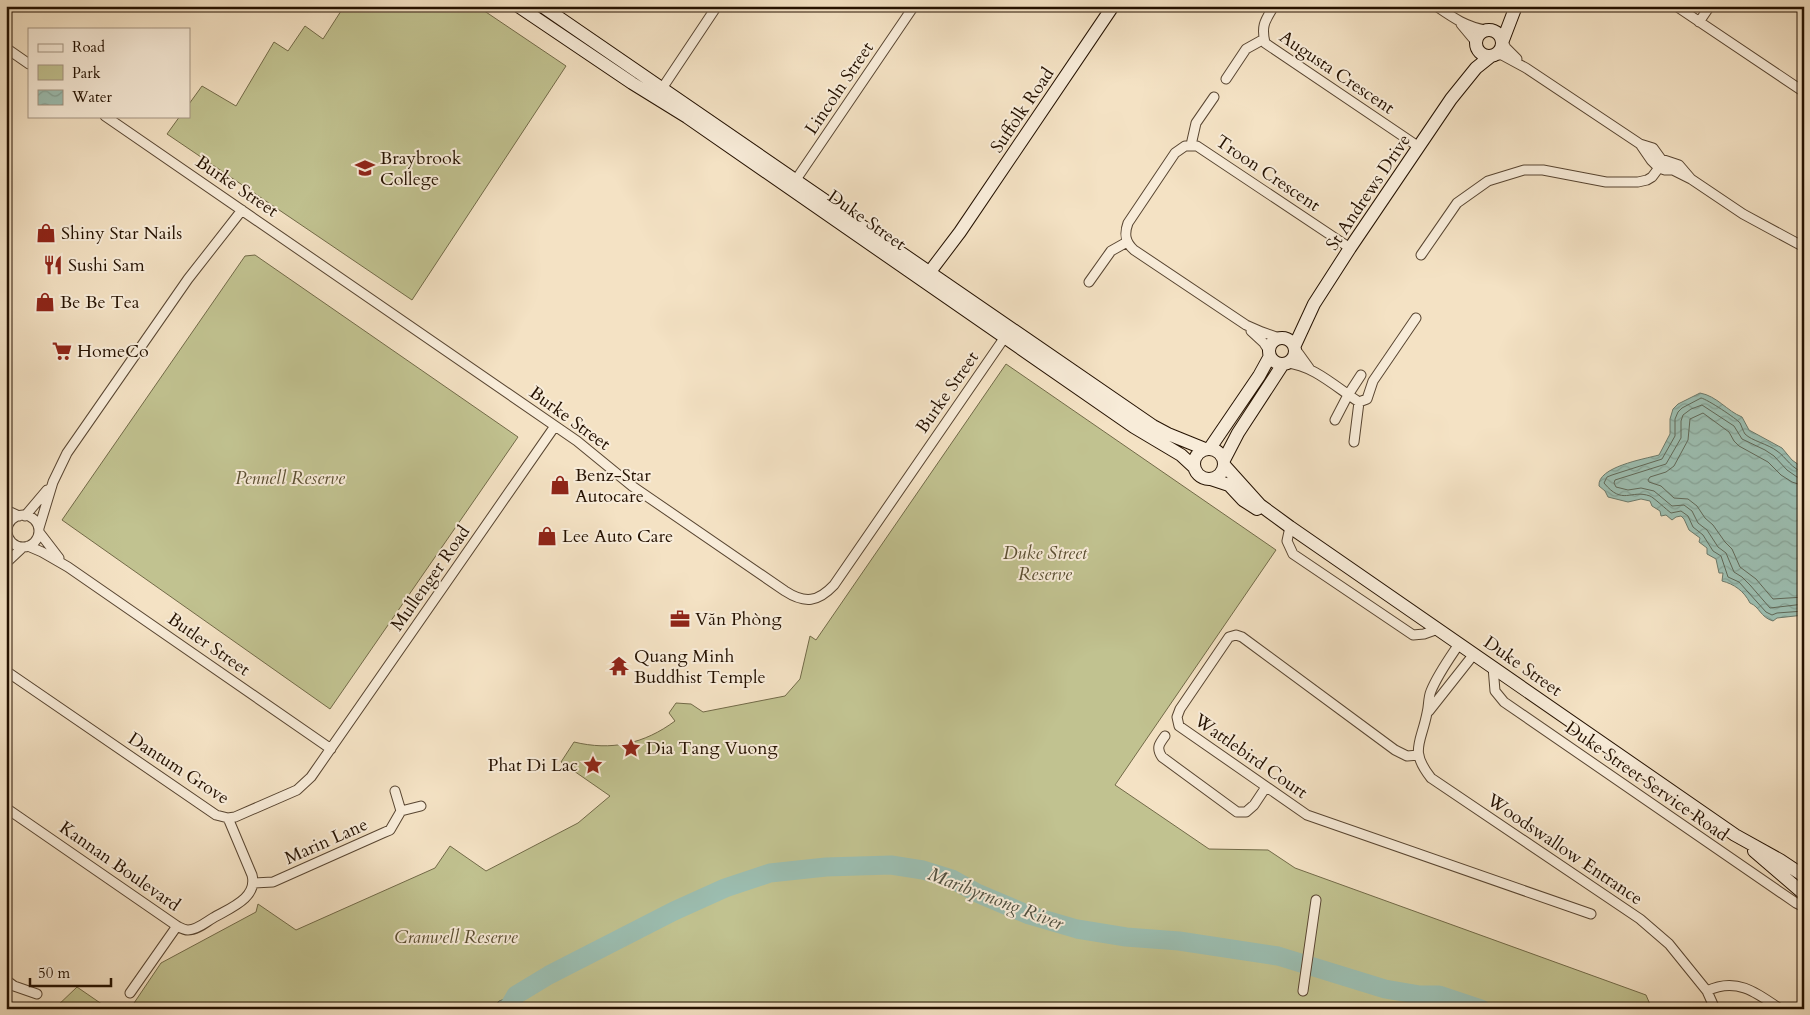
<svg xmlns="http://www.w3.org/2000/svg" width="1810" height="1015" viewBox="0 0 1810 1015" font-family="Cardo,serif">
<style>
.green{fill:#c1c290;stroke:#726a48}
.water{fill:url(#water-waves);stroke:#6c796a}
.lines{fill:none;stroke-linecap:round;stroke-linejoin:round}
.shore{stroke:#606858;stroke-width:1}
.river{stroke:#9cbeb1;stroke-width:19}
.street-casing{stroke:#584531;stroke-width:11}
.secondary-casing{stroke:#241100;stroke-width:14}
.street{stroke:#f8ecd9;stroke-width:9}
.secondary{stroke:#f8ecd9;stroke-width:12}
.labels{text-anchor:middle;stroke-width:4;stroke-linejoin:round;paint-order:stroke}
.street-label{font-size:18px;fill:#241100;stroke:#f8ecd9}
.poi-label{font-size:18px;fill:#241100;stroke:#f8ecd9;text-anchor:start}
.park-label{font-size:18px;font-style:italic;fill:#5b4f32;stroke:#f8ecd9}
.water-label{font-size:19px;font-style:italic;fill:#4e4e3e;stroke:#f8ecd9}
</style>
<defs>
<pattern id="water-waves" width="16" height="10" patternUnits="userSpaceOnUse" patternTransform="scale(1.25)"><rect width="16" height="10" fill="#9cbeb1"/><path d="M0 5q4-4 8 0t8 0" fill="none" stroke="#86a296"/></pattern>
</defs>
<rect width="100%" height="100%" fill="#f4e2c4"/>
<filter id="stains"><feTurbulence type="fractalNoise" baseFrequency=".004" numOctaves="4"/><feColorMatrix values="0 0 0 0 .2 0 0 0 0 .09 0 0 0 0 .02 0 0 0 .5 -.17"/></filter>
<radialGradient id="worn" r=".72"><stop offset=".6" stop-color="#630" stop-opacity="0"/><stop offset="1" stop-color="#630" stop-opacity=".3"/></radialGradient>
<path class="green" d="M335 6H477L566 66 412 300 167 134 180 116H189V104L202 86 236 106 274 42 288 51 305 26 323 39 341 11Z
M255 255 518 437 330 709 62 520 245 256Z
M1006 364 1276 550 1115 785 1209 849 1268 850 1295 868 1646 995 1652 1009H508L499 1001 494 1009H130L161 963 256 912 258 904 296 930 435 868 450 846 486 871 578 823 610 796 561 762 574 742C611 751 644 744 675 721L669 713 676 703 691 704 703 712 785 696 800 679 810 636 816 640Z
M77 987 109 1009H54Z"/>
<path class="water" d="M1700 393C1717 396 1727 411 1742 417L1749 430 1782 448 1792 460 1803 468 1804 615 1777 618 1773 621C1760 617 1760 607 1750 603 1744 591 1734 584 1722 581L1723 573H1719L1716 559 1707 554V548L1699 542 1700 538 1689 530 1684 519 1681 516 1676 517 1672 520 1666 515 1661 516 1660 511 1652 506 1650 501 1641 499 1628 502 1608 497 1605 491 1599 486C1597 467 1644 459 1659 455L1670 434V419L1673 409 1678 404Z
M516 995V1009H494L499 1001Z"/>
<g class="lines">
<path class="shore" d="M1804 472C1792 470 1786 457 1777 451 1768 444 1752 441 1745 434 1743 431 1742 427 1740 423 1737 419 1707 399 1701 398L1682 408 1678 412 1675 419V436L1662 459 1612 475 1607 477 1604 483C1623 506 1630 489 1650 496 1653 497 1667 510 1671 513L1681 511 1688 516 1693 527 1703 535 1713 551 1721 556 1728 577 1739 582 1766 612 1772 615 1777 613 1804 611
M1804 478 1797 477 1787 470 1774 456 1765 450 1742 439 1734 426 1702 405 1691 409 1683 415 1681 421V438L1666 464 1615 480 1614 483 1616 487 1628 490 1641 488 1654 491 1672 506 1684 505 1692 511 1698 523 1707 530 1718 547 1726 553 1734 572 1742 577 1750 585 1770 608 1804 604
M1804 486 1792 482 1781 475 1768 462 1739 446 1734 441 1729 432 1703 413 1690 419 1688 440 1674 466 1666 472 1650 477 1648 480 1649 482 1661 486 1674 498 1688 499 1697 506 1705 518 1713 525 1725 542 1732 549 1740 567 1756 579 1773 599 1804 597"/>
<path class="river" d="M508 1009 516 995 549 975 674 911 725 888 770 873 826 867 891 865 923 870 952 879 977 893 1029 915 1077 929 1126 937 1179 941 1278 956 1385 989 1420 995H1439L1481 1009"/>
<defs>
<path id="street" d="M1274 6C1265 21 1261 25 1265 43L1419 147
M1436 6C1452 17 1466 27 1486 30
M1676 6 1804 92
M1699 22 1710 6
M1461 24 1476 42
M1503 42 1506 48 1517 59
M6 48 29 64
M1495 55H1502L1526 68 1640 144 1653 148 1661 159 1679 165 1691 179
M1226 79 1246 49 1264 39
M659 93 717 6
M105 116 577 441 632 486 785 591C805 604 818 602 834 585L1007 334
M1640 144 1651 160 1659 168 1665 170H1673L1691 179 1743 214 1804 247
M1191 145 1196 123 1214 97
M793 184 914 6
M1421 255 1457 203 1488 181 1524 170H1543L1606 182H1638L1647 180 1652 177 1664 161
M1089 282 1111 251 1127 242
M1251 331 1264 343 1269 351
M1279 338 1262 332 1246 325 1134 250C1125 242 1124 234 1128 223L1175 153 1185 146H1197L1350 248
M1296 350 1309 368
M1287 363C1313 365 1337 388 1359 402L1367 399 1373 381 1416 318
M1335 420 1348 395 1361 375
M1354 442 1359 402
M6 510 19 516
M7 531a16 16 0 1 1 32 0a16 16 0 1 1-32 0Z
M25 516 47 490
M1290 527 1287 541 1293 554 1413 635 1424 634 1438 629
M39 528 53 482 67 453 188 279 242 210
M39 532 59 558
M28 546 42 552 68 567 331 749
M6 563 23 547
M1459 644C1449 659 1438 674 1431 691 1428 698 1429 706 1427 713 1421 744 1409 750 1431 778L1640 919 1669 944 1707 991 1715 1009
M1493 667 1495 691 1504 702 1796 903 1804 907
M6 671 216 815 228 818 235 817 297 790 311 777 555 426
M1429 711 1474 654
M1165 736C1159 744 1156 748 1162 757L1237 812H1246L1254 805 1266 787
M1419 755 1407 756 1395 750 1242 637 1236 635 1229 637 1180 709 1177 717 1179 726 1307 815 1591 914
M395 791 401 811 421 806
M6 808 177 926C181 928 184 930 188 930 197 930 206 922 213 918 230 908 258 898 252 875L228 818
M254 883 273 882 383 833 390 830 401 811
M6 980 14 986 37 994
M1303 991 1316 900
M1707 991C1736 977 1756 992 1780 1009
M130 993 177 926"/>
<path id="secondary" d="M518 6 632 83 687 117 1134 427 1181 455 1194 467
M542 6 1153 426 1168 434 1205 449
M1476 43a13 13 0 1 1 26 0a13 13 0 1 1-26 0Z
M1503 40 1516 6
M927 281 929 273 960 232 1113 6
M1269 351a13 13 0 1 1 26 0a13 13 0 1 1-26 0Z
M1295 345 1314 304 1350 248 1451 99 1476 68 1491 56
M1210 448 1259 376 1270 356
M1194 464a15 15 0 1 1 30 0a15 15 0 1 1-30 0Z
M1224 460 1238 433 1283 364
M1224 465 1260 505 1290 527 1735 835 1780 860 1804 876
M1211 479 1229 485 1243 500 1257 509
M1754 851 1804 894"/>
</defs>
<use href="#street" class="street-casing"/>
<use href="#secondary" class="secondary-casing"/>
<use href="#street" class="street"/>
<use href="#secondary" class="secondary"/>
</g>
<defs>
<symbol id="school-bare" viewBox="-9 -9 18 18"><path d="M0-5L7-2L0 1L-7-2ZM-4 1L0 2.5L4 1V4Q0 6-4 4Z" fill="#8f2418" stroke="#f8ecd9" stroke-width="2.5" paint-order="stroke"/></symbol>
<symbol id="shop-bare" viewBox="-9 -9 18 18"><path d="M-5-2.5h2.3a2.7 3.5 0 0 1 5.4 0H5L5.5 6h-11ZM-1.5-2.5h3a1.5 2.3 0 0 0-3 0Z" fill="#8f2418" stroke="#f8ecd9" stroke-width="2.5" paint-order="stroke"/></symbol>
<symbol id="restaurant-bare" viewBox="-9 -9 18 18"><path d="M-5-6h1v4h1v-4h1v4h1v-4h1v5L-1.5 .5V6h-2V.5L-5-1ZM5-6V6H3V1.5H1.5Q1.5-4 5-6Z" fill="#8f2418" stroke="#f8ecd9" stroke-width="2.5" paint-order="stroke"/></symbol>
<symbol id="supermarket-bare" viewBox="-9 -9 18 18"><path d="M-6-5.5h2.5l.6 2H6L4.5 2H-2.5L-4.4-4H-6ZM-1.5 3.2a1.3 1.3 0 1 0 .1 0ZM3 3.2a1.3 1.3 0 1 0 .1 0Z" fill="#8f2418" stroke="#f8ecd9" stroke-width="2.5" paint-order="stroke"/></symbol>
<symbol id="office-bare" viewBox="-9 -9 18 18"><path d="M-6-3h4V-5.5h4V-3h4V5H-6ZM-1-4.5V-3h2v-1.5ZM-6 0V1H6V0Z" fill="#8f2418" stroke="#f8ecd9" stroke-width="2.5" paint-order="stroke"/></symbol>
<symbol id="temple-bare" viewBox="-9 -9 18 18"><path d="M0-6L5-2H3V0L6.5 2.5H4V6H1.5V3h-3V6H-4V2.5H-6.5L-3 0V-2H-5Z" fill="#8f2418" stroke="#f8ecd9" stroke-width="2.5" paint-order="stroke"/></symbol>
<symbol id="sight-bare" viewBox="-9 -9 18 18"><path d="M0-6L1.8-2.2L6-1.7L2.9 1.2L3.7 5.4L0 3.3L-3.7 5.4L-2.9 1.2L-6-1.7L-1.8-2.2Z" fill="#8f2418" stroke="#f8ecd9" stroke-width="2.5" paint-order="stroke"/></symbol>
</defs>
<g fill-rule="evenodd">
<use href="#school-bare" x="351" y="154" width="28" height="28"/>
<use href="#shop-bare" x="32" y="219" width="28" height="28"/>
<use href="#restaurant-bare" x="39" y="251" width="28" height="28"/>
<use href="#shop-bare" x="31" y="288" width="28" height="28"/>
<use href="#supermarket-bare" x="48" y="337" width="28" height="28"/>
<use href="#shop-bare" x="546" y="471" width="28" height="28"/>
<use href="#shop-bare" x="533" y="522" width="28" height="28"/>
<use href="#office-bare" x="666" y="605" width="28" height="28"/>
<use href="#temple-bare" x="605" y="652" width="28" height="28"/>
<use href="#sight-bare" x="617" y="734" width="28" height="28"/>
<use href="#sight-bare" x="579" y="751" width="28" height="28"/>
</g>
<g class="labels">
<g class="street-label">
<text transform="translate(1337 72) rotate(34)" y="6">Augusta Crescent</text>
<text transform="translate(839 88) rotate(-56)" y="6">Lincoln Street</text>
<text transform="translate(1022 110) rotate(-56)" y="6">Suffolk Road</text>
<text transform="translate(1268 173) rotate(34)" y="6">Troon Crescent</text>
<text transform="translate(237 186) rotate(34)" y="6">Burke Street</text>
<text transform="translate(1368 192) rotate(-56)" y="6">St Andrews Drive</text>
<text transform="translate(867 220) rotate(35)" y="6">Duke Street</text>
<text transform="translate(947 392) rotate(-55)" y="6">Burke Street</text>
<text transform="translate(570 418) rotate(36)" y="6">Burke Street</text>
<text transform="translate(430 578) rotate(-55)" y="6">Mullenger Road</text>
<text transform="translate(209 644) rotate(35)" y="6">Butler Street</text>
<text transform="translate(1523 666) rotate(35)" y="6">Duke Street</text>
<text transform="translate(1251 756) rotate(35)" y="6">Wattlebird Court</text>
<text transform="translate(179 768) rotate(33)" y="6">Dantum Grove</text>
<text transform="translate(1647 781) rotate(35)" y="6">Duke Street Service Road</text>
<text transform="translate(326 841) rotate(-24)" y="6">Marin Lane</text>
<text transform="translate(1565 849) rotate(34)" y="6">Woodswallow Entrance</text>
<text transform="translate(120 866) rotate(35)" y="6">Kannan Boulevard</text>
</g>
<g class="poi-label">
<text x="380" y="164">Braybrook<tspan x="380" dy="21">College</tspan></text>
<text x="61" y="239">Shiny Star Nails</text>
<text x="68" y="271">Sushi Sam</text>
<text x="60" y="308">Be Be Tea</text>
<text x="77" y="357">HomeCo</text>
<text x="575" y="481">Benz-Star<tspan x="575" dy="21">Autocare</tspan></text>
<text x="562" y="542">Lee Auto Care</text>
<text x="695" y="625">Văn Phòng</text>
<text x="634" y="662">Quang Minh<tspan x="634" dy="21">Buddhist Temple</tspan></text>
<text x="646" y="754">Dia Tang Vuong</text>
<text x="578" y="771" text-anchor="end">Phat Di Lac</text>
</g>
<g class="park-label">
<text x="290" y="484">Pennell Reserve</text>
<text x="1045" y="559">Duke Street<tspan x="1045" dy="21">Reserve</tspan></text>
<text x="456" y="943">Cranwell Reserve</text>
</g>
<g class="water-label">
<text transform="translate(996 898) rotate(21)" y="7">Maribyrnong River</text>
</g>
</g>
<rect width="1810" height="1015" fill="none" stroke="#f4e2c4" stroke-width="25"/>
<rect x="8" y="8" width="1795" height="1000" fill="none" stroke="#241100" stroke-width="2.5"/>
<rect x="12" y="12" width="1785" height="990" fill="none" stroke="#241100"/>
<rect x="28" y="28" width="162" height="90" fill="#f8ecd9" stroke="#a39482"/>
<rect x="38" y="44" width="25" height="8" fill="#f8ecd9" stroke="#a39482"/>
<text x="72" y="52" font-size="15" fill="#241100">Road</text>
<rect x="38" y="65" width="25" height="15" fill="#c1c290" stroke="#a39482"/>
<text x="72" y="78" font-size="15" fill="#241100">Park</text>
<rect x="38" y="90" width="25" height="15" fill="url(#water-waves)" stroke="#a39482"/>
<text x="72" y="102" font-size="15" fill="#241100">Water</text>
<path d="M30 978v8h81v-8" fill="none" stroke="#241100" stroke-width="2.5"/>
<text x="38" y="978" font-size="15" fill="#241100" stroke="#f8ecd9" stroke-width="4" paint-order="stroke">50 m</text>
<rect width="100%" height="100%" filter="url(#stains)"/>
<rect width="100%" height="100%" fill="url(#worn)"/>
</svg>
